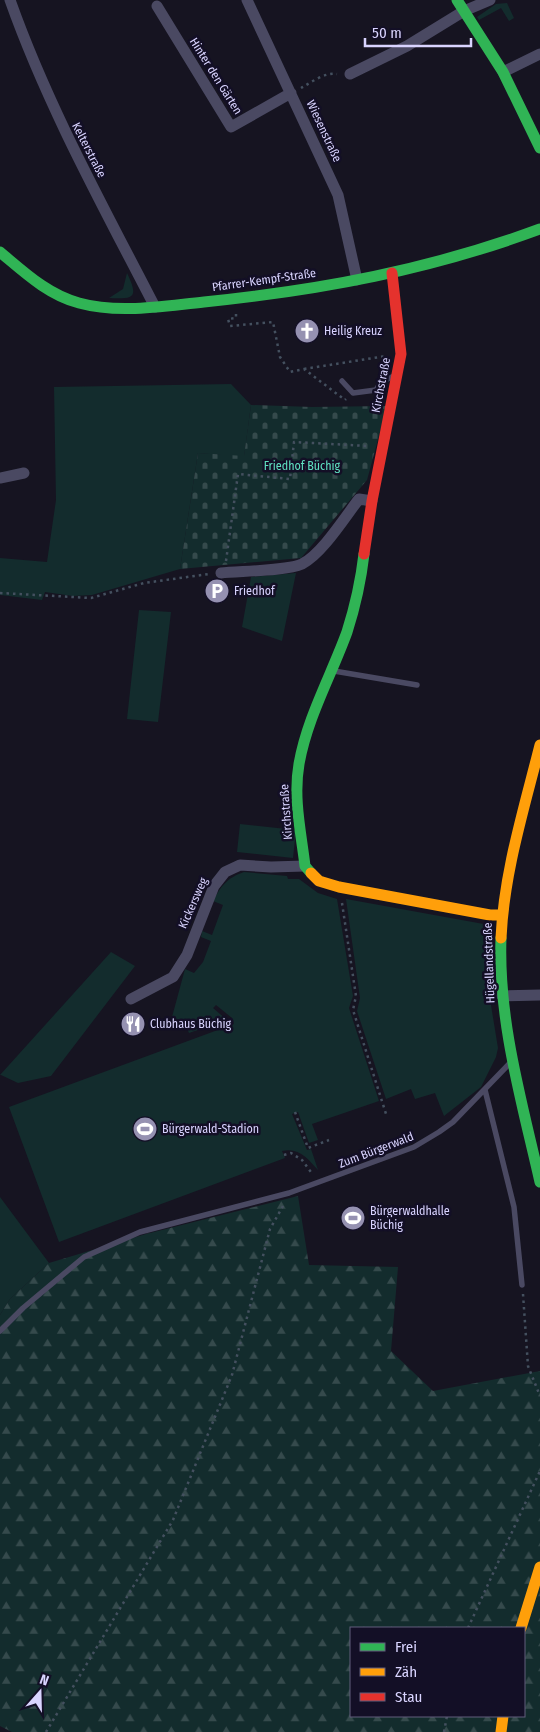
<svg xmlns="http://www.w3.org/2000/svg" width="540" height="1732" viewBox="0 0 540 1732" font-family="'Fira Sans Condensed',sans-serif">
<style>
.green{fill:#132c2d}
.forest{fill:url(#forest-firs);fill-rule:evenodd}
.cemetery{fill:url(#cemetery-stones)}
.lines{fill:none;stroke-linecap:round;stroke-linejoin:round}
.path{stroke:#44505f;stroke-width:2.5;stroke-dasharray:2.5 4;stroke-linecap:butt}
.lane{stroke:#4a4962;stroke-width:5.5}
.street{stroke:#4a4962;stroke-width:11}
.fast{stroke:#30b455;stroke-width:11}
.slow{stroke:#ff9f0a;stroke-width:11}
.jam{stroke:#e5322d;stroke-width:11}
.labels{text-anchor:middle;stroke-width:5;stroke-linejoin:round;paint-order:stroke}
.street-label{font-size:12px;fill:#d9d4ff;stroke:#130f26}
.poi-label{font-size:12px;fill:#d9d4ff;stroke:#130f26;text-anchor:start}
.park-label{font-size:12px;fill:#5fe0c0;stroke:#130f26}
</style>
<defs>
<pattern id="forest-firs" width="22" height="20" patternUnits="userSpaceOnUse" patternTransform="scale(1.25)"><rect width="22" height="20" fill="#132c2d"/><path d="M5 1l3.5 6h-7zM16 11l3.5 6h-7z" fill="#354a4c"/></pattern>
<pattern id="cemetery-stones" width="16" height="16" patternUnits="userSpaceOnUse" patternTransform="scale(1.25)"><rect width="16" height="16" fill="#132c2d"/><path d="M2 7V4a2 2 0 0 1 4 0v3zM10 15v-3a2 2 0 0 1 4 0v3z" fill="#354a4c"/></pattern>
</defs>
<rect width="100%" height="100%" fill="#161421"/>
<path class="green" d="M507 3 514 18 509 21 501 8 479 20 477 17 496 4Z
M127 273C139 298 134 299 109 298L123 289Z
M231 384 251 405 244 457 198 453 180 569 92 595 73 596 45 592 42 600 0 595V558L47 562 56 500 54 387Z
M296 573 282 641 242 627 251 577Z
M139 610 171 612 158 722 127 719Z
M240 824 296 830 293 858 237 852Z
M244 872 287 876 288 879H299L318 893 337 899 353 996 349 1008 379 1101 312 1124 318 1140 309 1143 298 1112 292 1114 307 1150 311 1149 318 1170C308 1159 299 1147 282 1151L285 1158 59 1242 9 1107 234 1024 232 1018 216 1005 213 1008 227 1020 189 1033 187 1028 177 1030 172 1017 185 969 194 973 203 962 211 941 201 937 202 931 212 935 223 905 213 901C221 886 227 878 244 872Z
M346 899 489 925V993L498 1048 496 1057 481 1087 444 1116 435 1093 415 1099 411 1089 386 1099 357 1011 360 998Z
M111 952 135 966 51 1076 18 1083 1 1075H0Z
M0 1197 49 1263 10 1299 0 1315Z"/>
<path class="forest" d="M298 1196 309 1265 398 1267 391 1351 433 1391 540 1371V1732H12L0 1726V1315L10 1299 49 1263 146 1234ZM351 1628H524V1716H351Z"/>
<path class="cemetery" d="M251 405 312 407 387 406 367 480 301 558 180 569 198 453 244 456Z"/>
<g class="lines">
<path class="path" d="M301 88C312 82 325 72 337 74
M236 314V318L228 319 230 326 273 322 280 357 290 372 304 369 345 400 346 399
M304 369 386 356
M226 561 238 474 290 479 294 442 368 446
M0 593 91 598 144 583 209 574
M342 903 356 996 353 1010 387 1117
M295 1112 308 1148 329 1140
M284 1155 291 1153 302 1160 313 1175
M523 1294 528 1366 540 1396
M468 1628 540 1471
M46 1732 173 1520 232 1375 270 1229 283 1206
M444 1732 447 1716"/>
<path class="lane" d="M342 381 353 393 376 390 381 382 394 376
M334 671 417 685
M485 1090 514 1207 522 1285
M0 1331 23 1308 84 1257 140 1232 289 1193 414 1147 439 1132 453 1122 511 1062"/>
<path class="street" d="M10 0C48 107 103 206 155 307
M247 0 338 195 357 280
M157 6 231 127 291 93
M503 72 540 54
M350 74 407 46 464 11 490 0
M0 478 24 473
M221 573C240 571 287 571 302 564 322 554 345 517 359 499L372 501
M502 996 540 995
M131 999 173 977 187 955 214 886 225 872 240 865 271 867 305 866"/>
<path class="fast" d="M457 0 503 72 540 148
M0 252C24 272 48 295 79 303 119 314 163 306 204 302 321 290 429 270 540 229
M311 873 305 866C301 832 293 798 299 764 307 718 331 676 347 632 355 607 361 580 364 554
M501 938C498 1021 522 1102 540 1182"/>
<path class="slow" d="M311 873 319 881 339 887 490 915H502
M501 938C504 872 524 809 540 745
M521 1628 540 1567
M501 1732 503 1716"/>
<path class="jam" d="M364 554 372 501 401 354 392 273"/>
</g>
<defs>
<symbol id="church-disc" viewBox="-11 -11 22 22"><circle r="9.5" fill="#9591b1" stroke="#130f26"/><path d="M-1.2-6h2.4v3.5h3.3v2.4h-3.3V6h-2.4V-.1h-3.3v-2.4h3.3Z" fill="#fff"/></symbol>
<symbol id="parking-disc" viewBox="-11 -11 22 22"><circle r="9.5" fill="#9591b1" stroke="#130f26"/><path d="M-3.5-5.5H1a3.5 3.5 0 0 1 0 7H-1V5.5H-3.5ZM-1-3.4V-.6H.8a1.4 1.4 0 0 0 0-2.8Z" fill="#fff"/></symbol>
<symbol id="restaurant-disc" viewBox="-11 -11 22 22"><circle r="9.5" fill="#9591b1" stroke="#130f26"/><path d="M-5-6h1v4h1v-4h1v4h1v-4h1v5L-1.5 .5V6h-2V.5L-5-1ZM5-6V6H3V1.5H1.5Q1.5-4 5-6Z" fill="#fff"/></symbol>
<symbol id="stadium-disc" viewBox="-11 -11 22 22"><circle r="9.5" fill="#9591b1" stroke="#130f26"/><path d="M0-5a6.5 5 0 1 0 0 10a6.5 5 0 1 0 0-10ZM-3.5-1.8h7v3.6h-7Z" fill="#fff"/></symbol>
</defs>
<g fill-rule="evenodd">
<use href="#church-disc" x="293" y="317" width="28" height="28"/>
<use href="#parking-disc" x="203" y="577" width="28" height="28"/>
<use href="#restaurant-disc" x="119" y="1010" width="28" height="28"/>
<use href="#stadium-disc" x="131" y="1115" width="28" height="28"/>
<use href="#stadium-disc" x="339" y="1204" width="28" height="28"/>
</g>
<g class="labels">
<g class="street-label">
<text transform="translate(216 76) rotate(58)" y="4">Hinter den Gärten</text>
<text transform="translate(324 131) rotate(65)" y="4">Wiesenstraße</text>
<text transform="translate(89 150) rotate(63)" y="4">Kelterstraße</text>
<text transform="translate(264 280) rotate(-8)" y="4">Pfarrer-Kempf-Straße</text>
<text transform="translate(381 385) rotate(-79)" y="4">Kirchstraße</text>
<text transform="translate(286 812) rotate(-94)" y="4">Kirchstraße</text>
<text transform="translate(193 903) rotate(-66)" y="4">Kickersweg</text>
<text transform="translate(489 963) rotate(-92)" y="4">Hügellandstraße</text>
<text transform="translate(376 1150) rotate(-21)" y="4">Zum Bürgerwald</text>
</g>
<g class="poi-label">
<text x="324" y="335">Heilig Kreuz</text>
<text x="234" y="595">Friedhof</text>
<text x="150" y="1028">Clubhaus Büchig</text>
<text x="162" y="1133">Bürgerwald-Stadion</text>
<text x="370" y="1215">Bürgerwaldhalle<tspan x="370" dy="14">Büchig</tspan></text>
</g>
<g class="park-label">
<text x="302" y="470">Friedhof Büchig</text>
</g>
</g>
<rect x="350" y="1627" width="175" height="90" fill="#130f26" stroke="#625e7d"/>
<rect x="360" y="1643" width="25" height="8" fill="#30b455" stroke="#625e7d"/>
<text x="395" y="1652" font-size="15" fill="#d9d4ff">Frei</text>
<rect x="360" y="1668" width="25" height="8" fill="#ff9f0a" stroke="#625e7d"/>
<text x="395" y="1677" font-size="15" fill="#d9d4ff">Zäh</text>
<rect x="360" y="1693" width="25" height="8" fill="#e5322d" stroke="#625e7d"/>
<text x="395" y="1702" font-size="15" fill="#d9d4ff">Stau</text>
<g transform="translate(40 1692) rotate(20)" stroke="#130f26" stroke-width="4" paint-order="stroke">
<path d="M0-4L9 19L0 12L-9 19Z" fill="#d9d4ff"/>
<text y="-8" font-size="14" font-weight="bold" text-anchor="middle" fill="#d9d4ff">N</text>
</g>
<path d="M365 38v8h106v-8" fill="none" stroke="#d9d4ff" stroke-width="2.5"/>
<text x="372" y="38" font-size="15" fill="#d9d4ff" stroke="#130f26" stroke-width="4" paint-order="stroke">50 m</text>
</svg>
